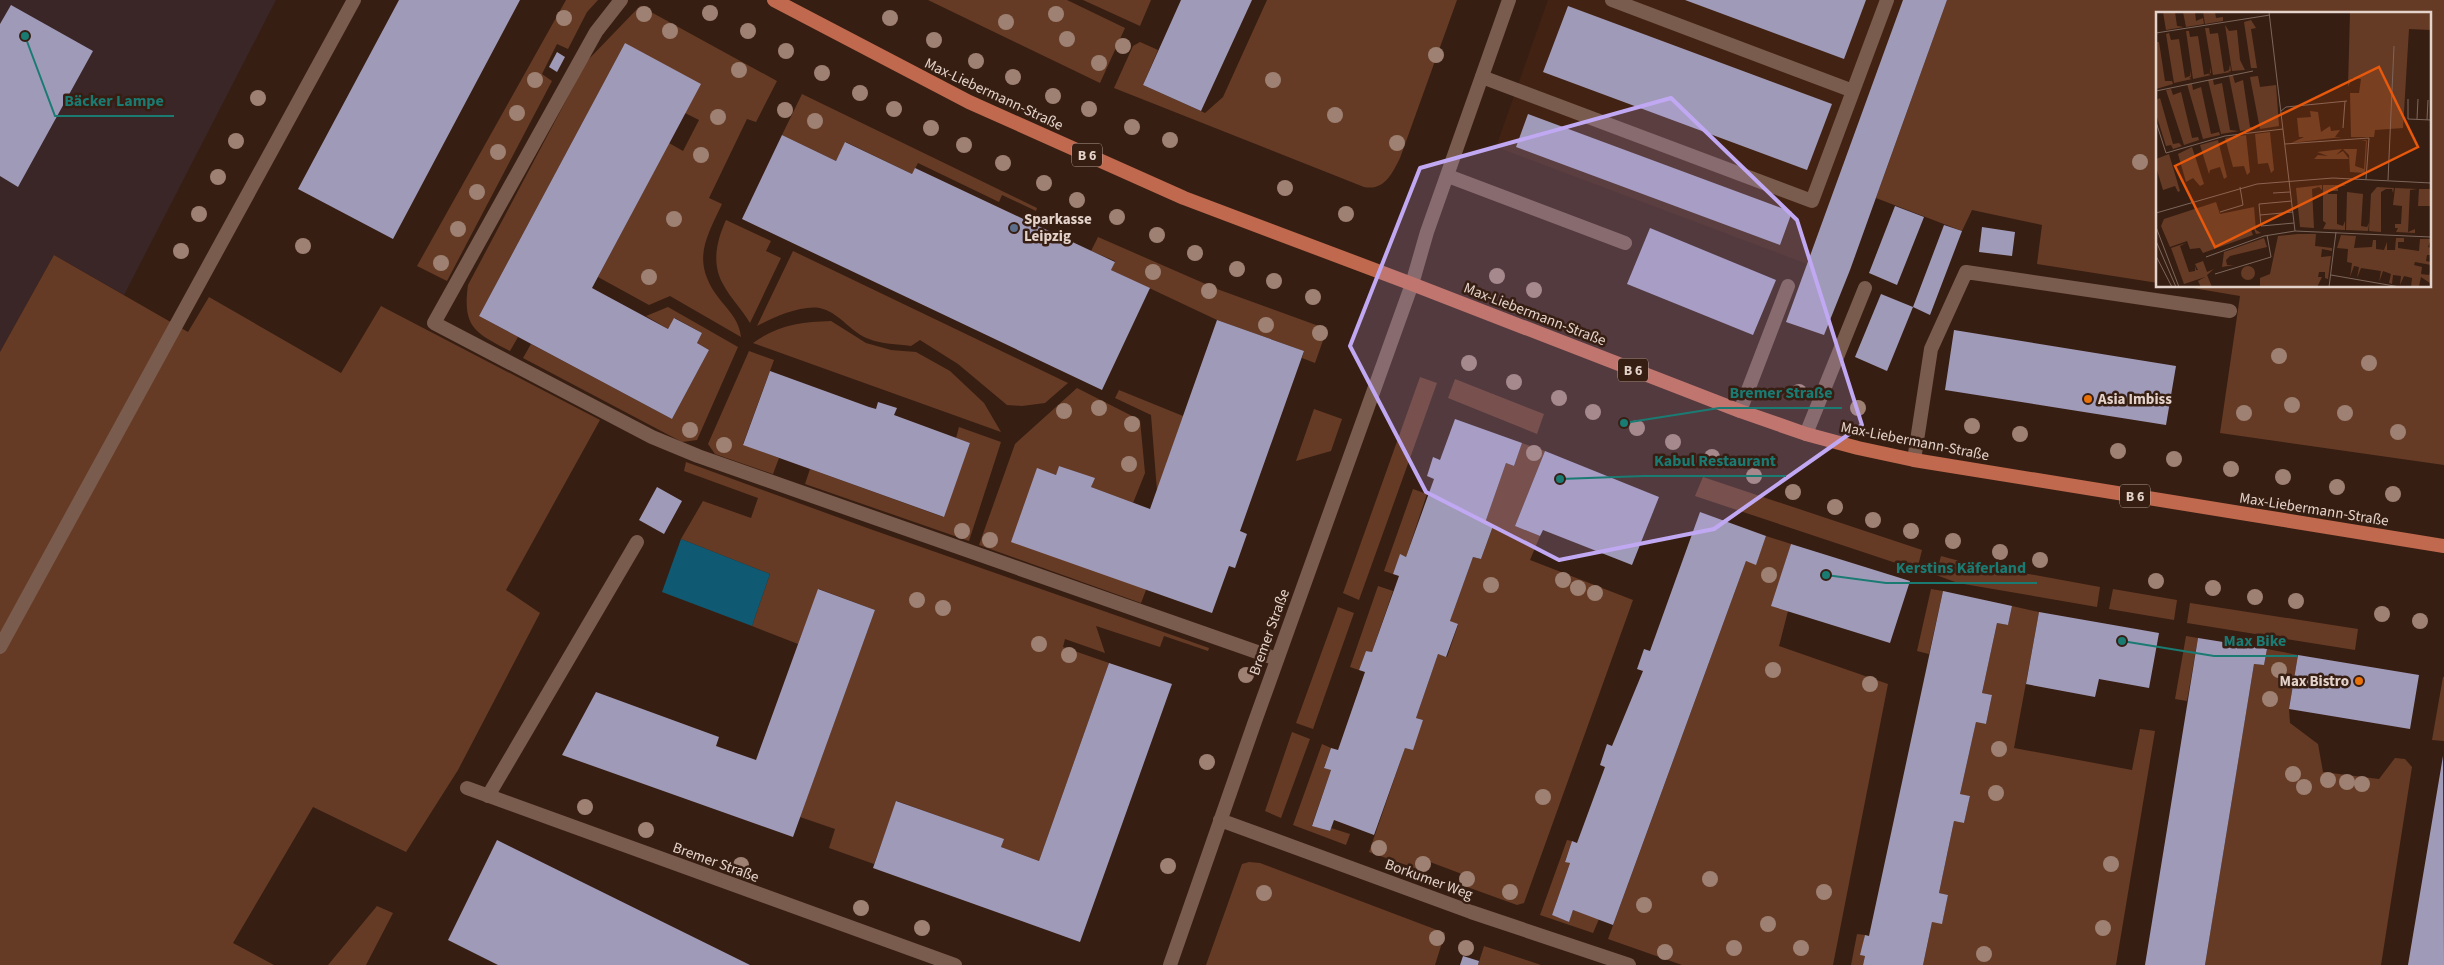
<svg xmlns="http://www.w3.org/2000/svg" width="2444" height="965" viewBox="0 0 2444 965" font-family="'Source Sans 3',sans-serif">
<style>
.commercial{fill:#3a2627}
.built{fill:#422313}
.green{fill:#663b25}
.water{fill:#0f5a72}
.building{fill:#a09ab9}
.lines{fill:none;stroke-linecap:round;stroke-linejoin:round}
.service{stroke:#7a5c4e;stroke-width:14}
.minor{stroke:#7a5c4e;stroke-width:14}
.primary{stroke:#c0694e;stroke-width:14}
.tree{fill:#9e8173}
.marked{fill:#c1a8f3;fill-opacity:0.2;stroke:#c1a8f3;stroke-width:4;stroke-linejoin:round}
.service-dot{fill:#5c6f8a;stroke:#371e12;stroke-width:2}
.food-dot{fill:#e8710a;stroke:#371e12;stroke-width:2}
.labels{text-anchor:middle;stroke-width:5;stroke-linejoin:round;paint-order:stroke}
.shield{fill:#371e12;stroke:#b09d94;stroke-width:1}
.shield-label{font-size:14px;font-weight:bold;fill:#e4d3cb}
.street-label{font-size:15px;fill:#e4d3cb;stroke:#371e12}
.poi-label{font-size:15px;font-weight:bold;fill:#e4d3cb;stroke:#371e12;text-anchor:start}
.inset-road{fill:none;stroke:#7c665c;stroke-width:1}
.view{fill:#e8590c;fill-opacity:0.15;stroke:#e8590c;stroke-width:2.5}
.inset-edge{fill:none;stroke:#e4d3cb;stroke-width:2.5}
.leader{fill:none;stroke:#1a7b73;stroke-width:2}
.callout-dot{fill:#1a7b73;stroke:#371e12;stroke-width:2}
.callout-label{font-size:16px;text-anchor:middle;font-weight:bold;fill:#1a7b73;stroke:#371e12;stroke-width:5;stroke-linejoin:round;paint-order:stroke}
</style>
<rect width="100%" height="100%" fill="#371e12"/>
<path class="commercial" d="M0 0H276L124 295 54 255 0 352Z"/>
<path class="built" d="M1548 0H1947L1850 270 1810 256 1807 264 1496 147Z"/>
<path class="green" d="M566 0H598L587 12 568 49 557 44 542 74 552 81 447 281 417 266Z
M928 0H1067L1125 28 1100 83Z
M1083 0H1151L1140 26Z
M1267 0H1457L1400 158C1392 174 1384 191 1364 187L1114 88 1133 46 1140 42 1158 50 1143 85 1205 113 1223 97Z
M1947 0H2444V465L2220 433 2240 296 2181 286H2430V14H2158V283L2037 264 2042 225 1972 210 1962 231 1876 198Z
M640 6 777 81 756 122 747 119 709 198 722 204C704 242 691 263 721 301 731 313 739 321 741 337L670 296 649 305 598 277 669 143 683 151 699 120 685 113 625 43 479 316 518 337 510 351C476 333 462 328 468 285L587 61Z
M802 94 1037 208 1036 211 1002 195 999 202 918 163 912 174 846 142 836 161 782 135Z
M726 220 771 241 766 251 781 258 750 323C742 309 730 298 723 284 711 263 717 240 726 220Z
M1098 237 1217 289 1327 329 1315 363 1302 358 1304 351 1217 320 1111 270 1115 261 1091 251Z
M793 251 1068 383 1045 403 1022 406 1007 405 958 364 920 340 911 346C897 344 882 344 869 339 852 333 840 314 823 309 805 303 772 318 757 326Z
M54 255 188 332 209 297 341 373 381 306 600 420 506 590 540 613 458 770 406 852 313 807 233 943 274 965H0V352Z
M668 307 738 347 697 440 682 442 523 358 531 344 672 419 709 350 697 343 702 333 675 318 668 329 646 316Z
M831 321 866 343 891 350 916 352 950 371 984 403 1001 432 753 343C778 325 801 322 831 321Z
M749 351 774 360 743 444 779 458 773 474 715 454 708 444Z
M1420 377 1437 383 1359 600 1343 593Z
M1455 379 1544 414 1537 434 1448 398Z
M1077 388 1140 420 1145 473 1133 503 1091 487 1094 478 1059 466 1056 475 1038 469 1146 590 1141 603 979 545 1015 444Z
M1119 390 1183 416 1157 491 1151 415 1115 398Z
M1314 409 1342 419 1331 451 1296 461Z
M959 427 1001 442 969 541 805 484 810 469 943 517 970 443 956 438Z
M1522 443 1545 451 1515 526 1540 536 1530 560 1633 600 1524 903 1517 905 1459 884 1462 874 1430 862 1426 872 1369 852 1405 748 1423 720 1416 718 1438 654 1447 657 1458 625 1450 621 1473 557 1481 559 1493 526 1485 523 1506 463 1514 466Z
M686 462 870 529 1209 648 1208 651 1164 636 1160 647 1096 626 1105 653 1065 639 1063 647 1109 663 1039 861 1001 847 1003 839 897 801 874 864 829 848 835 829 800 817 875 610 819 589 798 644 752 626 770 574 681 539 703 501 751 518 758 498 684 471Z
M1703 477 1922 550 1917 570 1695 496Z
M1413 489 1427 494 1406 557 1400 555 1393 574 1384 571Z
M1766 536 1791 544 1772 606 1788 611 1779 646 1888 684 1833 965H1682L1608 939 1746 561 1756 564Z
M1941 556 1963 562 2100 587 2097 607 1958 583 1936 575Z
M1378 586 1393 591 1372 652 1366 651 1359 670 1350 667Z
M1931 589 1943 591 1929 654 1917 651Z
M2113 589 2177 600 2174 620 2109 609Z
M2190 603 2358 629 2355 650 2187 623Z
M2012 606 2039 612 2014 748 2132 770 2140 729 2155 731 2116 965H1923L1932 922 1942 923 1948 895 1939 893 1954 821 1964 823 1970 796 1960 794 1976 722 1986 724 1992 695 1982 693 1997 623 2008 625Z
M1338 607 1354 613 1313 729 1296 723Z
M2186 636 2198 638 2187 701 2175 699Z
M2267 649 2298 655 2289 709 2290 723 2318 744 2323 772 2379 779 2395 758 2405 759 2412 767 2381 965H2205L2254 664 2264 665Z
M2443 677H2444V741L2432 740Z
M1292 732 1310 739 1281 818 1265 811Z
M1322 744 1331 748 1324 767 1331 770 1312 825 1329 831 1331 828 1350 834 1346 845 1293 825Z
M1567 840 1572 841 1565 861 1570 863 1552 915 1569 922 1573 910 1599 919 1593 933 1540 915Z
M1249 862 1260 863 1445 933 1435 965H1206L1242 864Z
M377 906 393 913 366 965H328Z
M1857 934 1865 935 1861 955 1865 956 1863 965H1851Z
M1484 946 1541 965H1478Z"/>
<path class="water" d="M681 539 770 574 752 626 662 592Z"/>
<path class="building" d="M399 0H520L393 239 298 189Z
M1181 0H1252L1201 111 1143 85Z
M1685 0H1866L1844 59Z
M1903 0H1947L1850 270 1824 335 1786 322Z
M11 5 93 51 18 187 0 176V24Z
M1568 6 1832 104 1807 170 1543 72Z
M625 43 701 84 592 288 668 329 674 318 702 333 697 343 709 350 672 419 479 316Z
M557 52 565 57 557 72 549 67Z
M1528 114 1792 212 1780 245 1516 147Z
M782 135 836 161 845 142 912 174 915 168 1115 262 1111 270 1150 288 1102 390 742 219Z
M1895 206 1924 217 1897 285 1869 273Z
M1944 225 1962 231 1930 315 1913 307Z
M1982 227 2015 232 2012 256 1979 252Z
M1650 228 1776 280 1753 335 1627 284Z
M1881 294 1913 307 1887 371 1855 357Z
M1217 320 1304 351 1240 531 1247 534 1235 568 1229 566 1212 613 1011 542 1037 468 1056 475 1059 466 1095 478 1091 487 1150 509Z
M1954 330 2176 366 2166 425 1945 390Z
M770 371 869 407 876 409 878 402 897 408 894 415 970 443 944 517 743 445Z
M1455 419 1522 443 1514 466 1506 463 1485 523 1493 526 1481 559 1473 557 1450 621 1458 624 1446 657 1438 654 1416 718 1423 720 1413 750 1405 748 1374 835 1334 820 1330 831 1312 826 1331 770 1324 768 1331 748 1338 750 1365 672 1359 670 1366 651 1372 652 1399 576 1393 574 1400 554 1406 557 1434 479 1427 476 1433 457 1440 460Z
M1545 451 1659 497 1632 565 1543 530 1540 536 1515 526Z
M657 487 682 501 664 534 639 520Z
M1700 512 1766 536 1756 565 1746 561 1613 925 1573 910 1569 922 1552 915 1570 863 1565 862 1572 841 1577 843 1605 767 1600 765 1607 744 1612 746 1643 671 1637 669 1644 649 1650 651Z
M1791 544 1910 581 1890 643 1771 606Z
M818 589 875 610 793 837 562 755 596 692 719 737 716 746 756 760Z
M1943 591 2012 606 2008 625 1997 623 1982 693 1992 695 1986 724 1976 722 1960 794 1970 796 1964 823 1954 821 1939 893 1948 895 1942 924 1932 922 1923 965H1863L1865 956 1860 955 1865 935 1869 936Z
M2039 612 2159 633 2149 688 2099 679 2095 697 2026 684Z
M2198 638 2267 649 2264 665 2254 664 2205 965H2145Z
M2298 655 2419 675 2410 729 2289 709Z
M1109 663 1172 684 1080 942 873 868 896 801 1004 839 1001 847 1039 861Z
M2443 756 2444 965H2408Z
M497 840 750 965H498L448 940Z
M1463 956 1479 961 1478 965H1460Z"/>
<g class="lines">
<path class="service" d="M621 0 596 32 434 323 652 437 698 456 1277 659
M1612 0 1853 91
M1482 77 1812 201 1887 0
M1448 176 1625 243
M1740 411 1788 286
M1806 434 1865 288
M1914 460 1931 349 1966 272 2230 311
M0 647 354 0
M488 796 637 542"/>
<path class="minor" d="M467 788 955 965
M1220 820 1471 912 1629 965
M1170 965 1254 724 1412 284 1427 232 1509 0"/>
<path class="primary" d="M774 0 969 102 1184 198 1412 284 1740 411 1806 434 1858 448 1914 460 2444 546"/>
</g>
<g class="tree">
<circle cx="710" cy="13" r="8"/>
<circle cx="644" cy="14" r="8"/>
<circle cx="1056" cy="14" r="8"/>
<circle cx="564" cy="18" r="8"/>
<circle cx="890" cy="18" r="8"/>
<circle cx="1006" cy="22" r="8"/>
<circle cx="670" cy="31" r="8"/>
<circle cx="748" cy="31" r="8"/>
<circle cx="1067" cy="39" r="8"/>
<circle cx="934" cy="40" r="8"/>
<circle cx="1123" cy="46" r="8"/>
<circle cx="786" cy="51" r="8"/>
<circle cx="1436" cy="55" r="8"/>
<circle cx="976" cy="61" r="8"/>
<circle cx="1099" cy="63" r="8"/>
<circle cx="739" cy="70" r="8"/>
<circle cx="822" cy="73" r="8"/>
<circle cx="1013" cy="77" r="8"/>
<circle cx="535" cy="80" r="8"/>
<circle cx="1273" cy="80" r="8"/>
<circle cx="860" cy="93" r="8"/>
<circle cx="1053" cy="96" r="8"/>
<circle cx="258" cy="98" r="8"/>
<circle cx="894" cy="109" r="8"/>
<circle cx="1089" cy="109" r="8"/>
<circle cx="785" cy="110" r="8"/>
<circle cx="517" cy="113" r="8"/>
<circle cx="1335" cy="115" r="8"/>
<circle cx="718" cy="117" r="8"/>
<circle cx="815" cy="121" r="8"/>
<circle cx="1132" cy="127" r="8"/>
<circle cx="931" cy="128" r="8"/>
<circle cx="1170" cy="140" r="8"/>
<circle cx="236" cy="141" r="8"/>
<circle cx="1397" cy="143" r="8"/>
<circle cx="964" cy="145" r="8"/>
<circle cx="498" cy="152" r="8"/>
<circle cx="701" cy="155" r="8"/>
<circle cx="2140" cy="162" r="8"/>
<circle cx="1003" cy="163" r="8"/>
<circle cx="218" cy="177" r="8"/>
<circle cx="1044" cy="183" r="8"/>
<circle cx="1285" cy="188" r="8"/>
<circle cx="477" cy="192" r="8"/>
<circle cx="1077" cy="200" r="8"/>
<circle cx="199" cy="214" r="8"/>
<circle cx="1346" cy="214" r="8"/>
<circle cx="1117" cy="217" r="8"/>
<circle cx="674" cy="219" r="8"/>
<circle cx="458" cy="229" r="8"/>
<circle cx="1157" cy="235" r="8"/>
<circle cx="303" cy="246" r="8"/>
<circle cx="181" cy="251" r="8"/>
<circle cx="1195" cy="253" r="8"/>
<circle cx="441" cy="263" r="8"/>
<circle cx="1237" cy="269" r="8"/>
<circle cx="1153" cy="272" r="8"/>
<circle cx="1497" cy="276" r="8"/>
<circle cx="649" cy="277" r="8"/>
<circle cx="1274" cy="281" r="8"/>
<circle cx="1534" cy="290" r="8"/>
<circle cx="1209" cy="291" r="8"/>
<circle cx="1313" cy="297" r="8"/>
<circle cx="1266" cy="325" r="8"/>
<circle cx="1320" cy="333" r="8"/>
<circle cx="2279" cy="356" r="8"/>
<circle cx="1469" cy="363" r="8"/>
<circle cx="2369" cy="363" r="8"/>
<circle cx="1514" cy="382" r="8"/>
<circle cx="1799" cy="392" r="8"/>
<circle cx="1559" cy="398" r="8"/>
<circle cx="2292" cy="405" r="8"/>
<circle cx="1099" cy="408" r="8"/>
<circle cx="1858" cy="408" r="8"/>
<circle cx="1064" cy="411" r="8"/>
<circle cx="1593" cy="412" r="8"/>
<circle cx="2244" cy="413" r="8"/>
<circle cx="2345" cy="413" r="8"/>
<circle cx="1132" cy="424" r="8"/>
<circle cx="1972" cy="426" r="8"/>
<circle cx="1637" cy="428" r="8"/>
<circle cx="690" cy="430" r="8"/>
<circle cx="2398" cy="432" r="8"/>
<circle cx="2020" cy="434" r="8"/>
<circle cx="1673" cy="442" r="8"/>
<circle cx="724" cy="445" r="8"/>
<circle cx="2118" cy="451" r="8"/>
<circle cx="1534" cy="453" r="8"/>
<circle cx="1712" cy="457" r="8"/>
<circle cx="2174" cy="459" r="8"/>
<circle cx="1129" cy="464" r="8"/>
<circle cx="2231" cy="469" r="8"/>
<circle cx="1754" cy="476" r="8"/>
<circle cx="2283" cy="477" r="8"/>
<circle cx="2337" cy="487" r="8"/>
<circle cx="1793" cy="492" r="8"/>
<circle cx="2393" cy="494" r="8"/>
<circle cx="1835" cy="507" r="8"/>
<circle cx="1873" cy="520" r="8"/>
<circle cx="962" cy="531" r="8"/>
<circle cx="1911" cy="531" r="8"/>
<circle cx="990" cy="540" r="8"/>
<circle cx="1953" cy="541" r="8"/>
<circle cx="2000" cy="552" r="8"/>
<circle cx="2040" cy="560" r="8"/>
<circle cx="1769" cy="575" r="8"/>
<circle cx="1563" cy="580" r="8"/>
<circle cx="2156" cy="581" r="8"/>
<circle cx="1491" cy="585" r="8"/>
<circle cx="1578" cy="588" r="8"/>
<circle cx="2213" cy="588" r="8"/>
<circle cx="1595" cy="593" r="8"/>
<circle cx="2255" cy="597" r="8"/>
<circle cx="917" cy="600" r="8"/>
<circle cx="2296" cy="601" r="8"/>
<circle cx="943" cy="608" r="8"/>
<circle cx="2382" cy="614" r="8"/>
<circle cx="2420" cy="621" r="8"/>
<circle cx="1039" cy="644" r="8"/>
<circle cx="1069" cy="655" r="8"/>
<circle cx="1773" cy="670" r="8"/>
<circle cx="2279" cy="670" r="8"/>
<circle cx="1246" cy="675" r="8"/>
<circle cx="1870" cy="684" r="8"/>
<circle cx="2270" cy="699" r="8"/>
<circle cx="1999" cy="749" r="8"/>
<circle cx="1207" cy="762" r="8"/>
<circle cx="2293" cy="774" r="8"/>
<circle cx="2328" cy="780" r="8"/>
<circle cx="2347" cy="782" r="8"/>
<circle cx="2362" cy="784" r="8"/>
<circle cx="2304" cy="787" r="8"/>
<circle cx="1996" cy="793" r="8"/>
<circle cx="1543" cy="797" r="8"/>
<circle cx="585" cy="807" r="8"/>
<circle cx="646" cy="830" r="8"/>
<circle cx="1379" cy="848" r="8"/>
<circle cx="1423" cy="864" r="8"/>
<circle cx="2111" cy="864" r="8"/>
<circle cx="741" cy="865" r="8"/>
<circle cx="1168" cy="866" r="8"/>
<circle cx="1467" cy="879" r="8"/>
<circle cx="1710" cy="879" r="8"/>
<circle cx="1510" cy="892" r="8"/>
<circle cx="1824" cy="892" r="8"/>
<circle cx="1264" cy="893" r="8"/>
<circle cx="1644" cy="905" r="8"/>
<circle cx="861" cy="908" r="8"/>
<circle cx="1768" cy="924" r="8"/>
<circle cx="922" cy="928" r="8"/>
<circle cx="2103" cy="928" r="8"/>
<circle cx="1437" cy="938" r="8"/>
<circle cx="1466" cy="948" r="8"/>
<circle cx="1734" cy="948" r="8"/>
<circle cx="1801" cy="948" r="8"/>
<circle cx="1665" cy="952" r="8"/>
<circle cx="1984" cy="954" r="8"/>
</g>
<path class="marked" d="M1671 98 1797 220 1862 425 1714 529 1559 560 1426 492 1350 346 1420 168Z"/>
<circle class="service-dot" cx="1014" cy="228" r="5"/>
<g class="food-dot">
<circle cx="2088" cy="399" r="5"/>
<circle cx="2359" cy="681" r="5"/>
</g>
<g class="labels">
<g class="shield">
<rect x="1072" y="143.5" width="30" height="23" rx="4"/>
<rect x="1618" y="358.5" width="30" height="23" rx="4"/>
<rect x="2120" y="484.5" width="30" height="23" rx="4"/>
</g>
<g class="shield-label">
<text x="1087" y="160">B 6</text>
<text x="1633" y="375">B 6</text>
<text x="2135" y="501">B 6</text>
</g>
<g class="street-label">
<text transform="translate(994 94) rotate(25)" y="5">Max-Liebermann-Straße</text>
<text transform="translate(1535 314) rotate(21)" y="5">Max-Liebermann-Straße</text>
<text transform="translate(1915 441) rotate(11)" y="5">Max-Liebermann-Straße</text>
<text transform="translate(2314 509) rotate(9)" y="5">Max-Liebermann-Straße</text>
<text transform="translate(1269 632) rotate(-70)" y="5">Bremer Straße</text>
<text transform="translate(716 862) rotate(20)" y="5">Bremer Straße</text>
<text transform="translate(1429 879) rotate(20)" y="5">Borkumer Weg</text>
</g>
<g class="poi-label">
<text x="1024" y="224">Sparkasse<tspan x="1024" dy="17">Leipzig</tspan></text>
<text x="2098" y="404">Asia Imbiss</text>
<text x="2349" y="686" text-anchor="end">Max Bistro</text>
</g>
</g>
<g transform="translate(2156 12)">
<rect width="275" height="275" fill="#371e12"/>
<path d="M7 0H19L21 14 28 15 10 18ZM27 0H39L40 9 47 6 48 12 30 15ZM47 0H59L60 6 67 5V9L49 12ZM194 0H275V18L253 17 247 116 219 118 218 125H195L194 81H203L205 67 196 66 192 75ZM95 8 100 16 95 17 101 56H95L88 10ZM69 13 73 19 81 18 84 48 89 58 76 59ZM49 16H53L54 22 62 21 68 60 73 58 74 52 75 59H72L75 60 57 63ZM30 19H33L34 25 42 24 48 63 54 61V55L55 61 52 62 55 63 37 67ZM13 21 15 28 23 27 29 66 34 64V58L35 65 33 66 36 67 18 71 10 22ZM0 30H3L9 69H16L17 72 0 77ZM73 64H77L79 71 87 68 94 115 100 117 84 119ZM102 64 104 75 120 73 123 114 104 117 94 65ZM52 68H57L58 73 66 71 74 118 83 119 65 122ZM31 72H36L37 78 45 75 55 122 63 120 64 123 47 127ZM15 77 17 83 25 80 36 126 42 125 43 128 28 133 10 78ZM4 86 17 132 23 131 26 134 17 137 15 133 10 134 0 102V88ZM154 99 162 100 165 120 174 114 175 119 184 118 179 125H186L135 131 148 125H143L141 106 155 105ZM114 120 118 158 115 161 112 151 102 152 99 122ZM90 123 94 160 91 163 88 154 77 155 69 126ZM62 128 71 165 68 167 64 155 54 158 53 162 44 133ZM205 128H210L211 129 209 161 194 160 193 143 187 137H201L199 154 208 157 210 129ZM36 135 48 172 44 174 37 166 30 170 22 142ZM186 137 180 143 187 139 193 147H158L162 143 172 144 161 140ZM13 142 24 179 22 180 19 174 7 178 0 155V147ZM166 173V178L163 175 156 177 158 216 144 215 140 176ZM167 173H191L182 175V179H172V182H181V212L187 214 189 209V218L167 217 170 211 167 209ZM221 175 238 176 237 181 236 177H230L225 180V220L213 219 215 182ZM239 176 261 177 254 178 252 220 259 217V221L240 220 242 216H239V212H245L246 194 237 193ZM263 177H274V194H262L261 212ZM191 180 207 182 205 214 211 215 213 211 212 219 190 218ZM60 190 64 202 98 195 100 218 105 221 100 222 98 217 95 218 97 223 47 241 44 236 34 237 31 229 14 235 5 214 8 207ZM142 222H160L159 234 176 236V239L166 237 165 245 175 244 172 267 169 266V260H163L162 265H166L161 275H104V266L114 262 122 224ZM185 223 200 224 198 236 216 235 217 228H220V237L228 238 231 230V238H239L240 226H248V230H242V236L263 239 264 227H275L272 235 275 236V243H271L270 249 275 250V253L259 250 258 253 266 255 265 262 273 263 275 257 274 271 265 265 263 274 268 275H255L256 266 248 264 244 273 245 264 237 263 236 272 233 271 235 262 227 259 223 270 225 259 205 256 201 266 203 255 198 254 194 265 196 251 191 250 192 237 181 236ZM108 226 111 235 74 244 70 248 71 253H78L66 255 68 240ZM30 231 24 234 33 260 39 259V254L40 258H42L39 252 47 249 51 260 58 257 51 263 56 275H45L42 269 49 265 28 272 15 236ZM85 261a7 7 0 1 1 14 0a7 7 0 1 1-14 0Z" fill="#663b25"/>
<path class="inset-road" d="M113 0 139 219M0 21 114 3M0 79 97 59M252 87V107L275 108M125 99 130 95 191 89M261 107 262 87M271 108 272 88M0 110 10 141 69 124 127 117M187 116 189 89M129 132 213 126 210 167M232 168 238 34M117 181 134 180M136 189 103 192 105 214 138 211M64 200 87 193 84 175M0 201 101 172 177 166 275 171M104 203 137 200M0 215 23 275M0 229 20 275M0 244 16 275M50 245 108 224 139 219 275 225M59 262 115 245 111 223M175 263 244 275M173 275 180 220"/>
<path class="view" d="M223 55 262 135 59 235 19 154Z"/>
<rect width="275" height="275" class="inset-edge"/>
</g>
<path class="leader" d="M25 36L55 116H174M1624 423L1719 408H1842M1560 479L1644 476H1786M1826 575L1886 583H2037M2122 641L2214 656H2297"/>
<g class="callout-dot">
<circle cx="25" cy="36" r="5"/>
<circle cx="1624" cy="423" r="5"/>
<circle cx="1560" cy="479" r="5"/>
<circle cx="1826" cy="575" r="5"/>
<circle cx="2122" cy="641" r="5"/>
</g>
<g class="callout-label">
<text x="114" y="106">Bäcker Lampe</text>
<text x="1781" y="398">Bremer Straße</text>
<text x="1715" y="466">Kabul Restaurant</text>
<text x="1961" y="573">Kerstins Käferland</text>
<text x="2255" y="646">Max Bike</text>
</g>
</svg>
